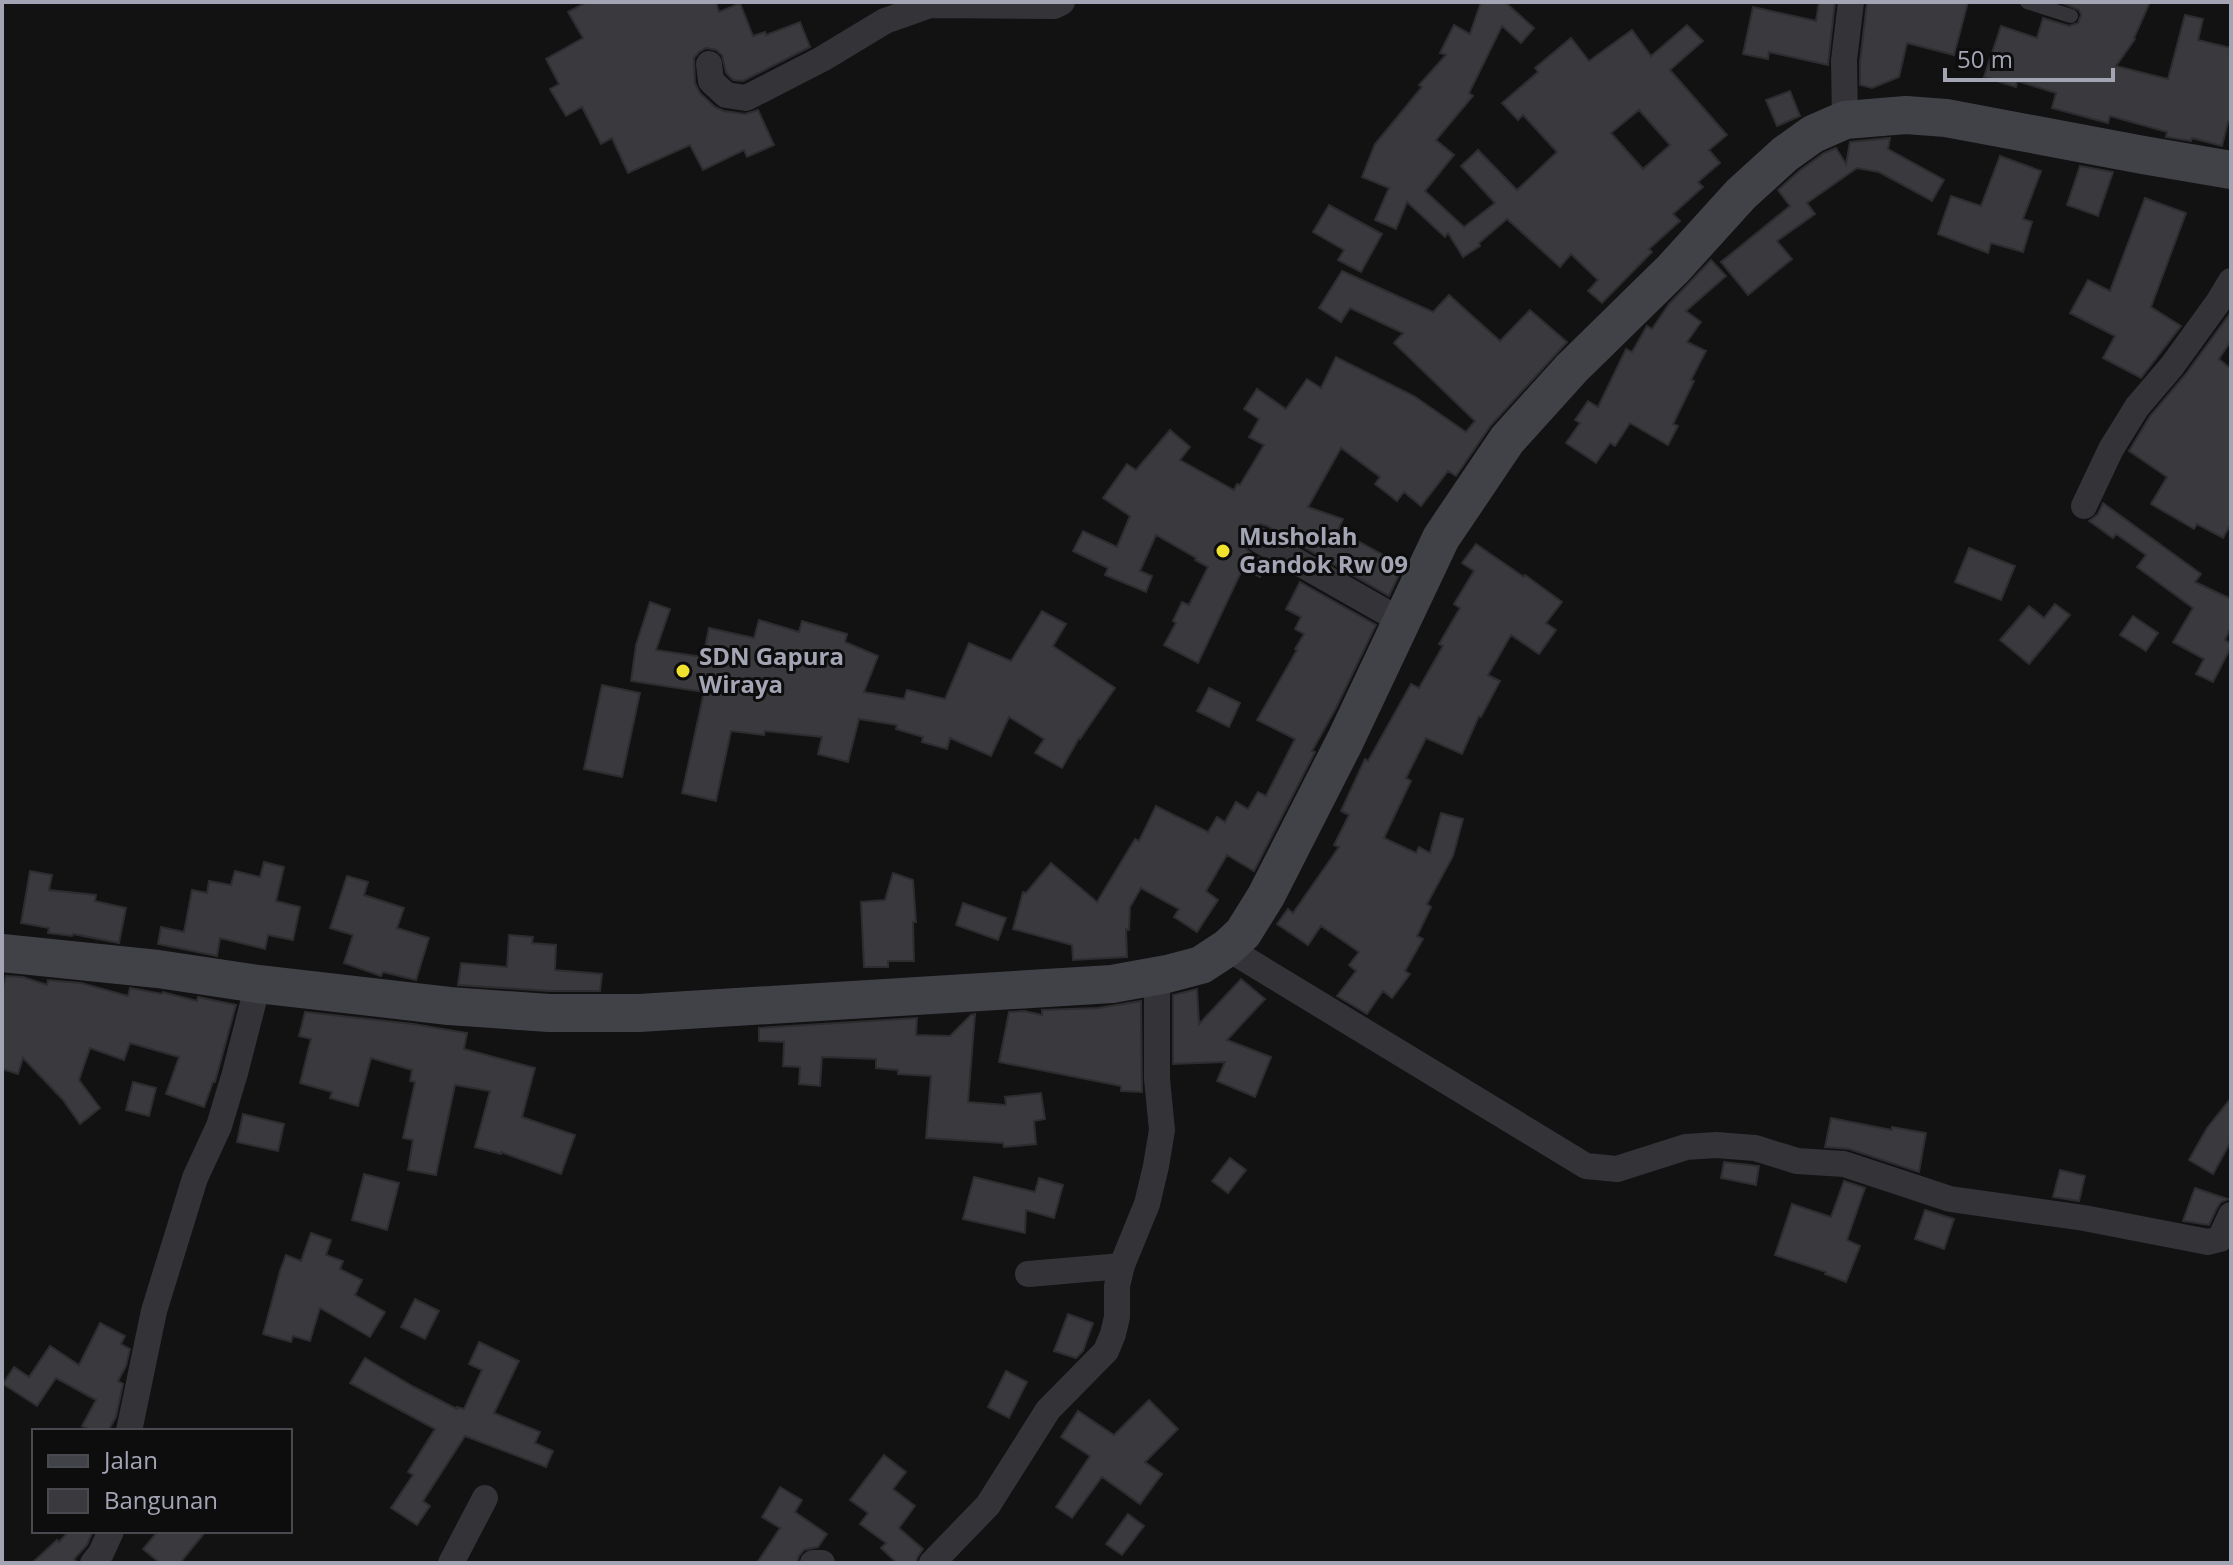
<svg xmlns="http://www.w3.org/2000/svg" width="2233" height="1565" viewBox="0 0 2233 1565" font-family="'Open Sans',sans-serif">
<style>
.building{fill:#39393e;stroke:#2d2c2f;stroke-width:2;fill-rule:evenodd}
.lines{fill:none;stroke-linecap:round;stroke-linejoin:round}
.service{stroke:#333338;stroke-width:14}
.minor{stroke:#333338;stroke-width:26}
.secondary{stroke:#414148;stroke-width:38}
.poi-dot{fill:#f0e22d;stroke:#0d0d0e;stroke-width:3}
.labels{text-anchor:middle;stroke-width:6;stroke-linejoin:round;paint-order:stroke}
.poi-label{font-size:24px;font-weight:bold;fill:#a3a4b4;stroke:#0d0d0e;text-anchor:start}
</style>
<rect width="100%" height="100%" fill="#121213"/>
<path class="building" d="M587 2H716L719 12 740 3 753 36 765 32 766 35 800 22 810 47 743 81 733 80 726 73 722 55 716 50 706 48 699 52 694 58 695 83 700 93 715 107 724 111 745 114 758 110 774 145 747 157 744 150 703 170 690 145 628 173 612 138 601 144 582 107 566 116 550 89 559 84 546 59 583 38 568 12Z
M1481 2H1505L1534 28 1521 43 1502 26 1469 93 1473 96 1436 140 1454 155 1425 191 1464 227 1495 203 1461 166 1478 150 1517 190 1557 152 1523 115 1518 120 1502 103 1538 72 1535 68 1571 38 1589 61 1632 30 1651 56 1687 25 1703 41 1670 70 1727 135 1709 150 1720 163 1698 182 1703 187 1673 214 1680 221 1649 249 1652 252 1602 303 1588 291 1598 280 1571 254 1560 267 1507 219 1479 243 1480 246 1463 257 1448 233 1445 237 1407 202 1396 229 1375 220 1389 188 1362 177 1375 144 1422 87 1419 85 1446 55 1440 53 1454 25 1470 34ZM1639 110 1670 145 1643 169 1611 133Z
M1819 2H1835L1828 65 1769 52 1768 59 1743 54 1753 7 1816 21Z
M1867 2H1968L1954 55 1907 43 1899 77 1872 88 1860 85V61Z
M2060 2H2150L2134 38 2135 39 2116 66 2168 79 2185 15 2203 19 2198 40 2231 48V123L2228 122 2222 146 2192 138 2191 141 2166 137 2167 132 2110 116 2108 123 2052 108 2056 93 2017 81 2016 87 1984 77 2001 26 2037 38 2043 18 2069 26 2078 23 2081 15 2079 10Z
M1790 91 1800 116 1777 126 1766 100Z
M1890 138 1888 149 1944 180 1932 201 1879 172 1857 168 1807 203 1815 214 1777 241 1792 259 1748 295 1721 262 1790 206 1778 190 1799 171 1824 153 1836 148 1846 164 1850 142Z
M2000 156 2041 171 2023 219 2032 222 2023 252 1991 243 1988 253 1938 234 1951 196 1981 206Z
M2080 166 2113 172 2098 216 2067 205Z
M2145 198 2186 213 2151 307 2181 326 2141 378 2103 358 2115 336 2070 313 2088 280 2110 291Z
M1329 205 1382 234 1361 272 1338 260 1344 250 1313 232Z
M1711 260 1726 276 1686 311 1701 322 1687 342 1706 351 1691 380 1694 381 1673 424 1678 426 1668 445 1630 423 1615 446 1610 443 1596 463 1566 443 1580 423 1575 420 1588 401 1598 407 1626 349 1632 352 1647 326 1652 329 1669 304Z
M1342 271 1433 312 1449 295 1500 341 1530 310 1567 342 1491 425 1456 476 1448 471 1421 506 1404 492 1397 501 1375 484 1380 477 1341 448 1308 507 1343 519 1338 530 1403 566 1389 596 1267 526 1260 524 1252 526 1245 533 1243 541 1245 547 1251 554 1268 563 1260 577 1243 568 1198 663 1164 645 1176 623 1173 621 1182 602 1189 605 1208 567 1195 560 1196 558 1156 535 1140 571 1152 576 1146 592 1105 575 1108 568 1073 551 1083 531 1117 547 1130 516 1103 498 1127 464 1136 470 1170 430 1190 447 1180 460 1234 490 1237 484 1240 485 1264 445 1249 437 1259 419 1244 409 1257 389 1286 409 1307 379 1321 388 1336 357 1414 396 1466 432 1475 421 1394 343 1403 333 1350 308 1341 322 1319 308Z
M2231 312V341L2219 359 2231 369V524L2223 538 2197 524 2194 529 2151 504 2167 477 2129 451 2150 416 2185 375Z
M2103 503 2201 574 2195 582 2231 599V627L2225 640 2231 644V647L2213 682 2196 674 2204 659 2173 642 2193 608 2137 567 2146 555 2116 534 2113 538 2089 521 2098 514Z
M1476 544 1524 577 1525 575 1562 602 1546 623 1556 630 1539 654 1511 635 1488 675 1500 681 1481 717 1479 716 1462 754 1426 738 1406 778 1411 781 1384 838 1416 853 1419 847 1430 853 1441 813 1463 819 1453 856 1427 904 1431 907 1417 936 1423 939 1405 971 1410 974 1392 998 1383 991 1367 1014 1337 996 1356 971 1349 965 1359 952 1321 926 1308 945 1277 924 1288 909 1293 913 1339 847 1334 845 1349 815 1341 811 1365 759 1368 761 1411 684 1419 688 1443 646 1439 644 1460 608 1454 604 1474 571 1462 563Z
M1969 548 2015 566 2001 600 1955 582Z
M1300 582 1376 625 1336 708 1312 751 1315 752 1254 871 1227 855 1206 891 1218 900 1197 932 1174 917 1179 909 1141 888 1130 907 1129 930 1126 929 1127 957 1073 960 1072 945 1013 929 1023 892 1026 893 1051 863 1097 902 1135 839 1139 841 1156 806 1208 832 1217 817 1225 822 1236 802 1248 809 1258 792 1266 796 1295 739 1257 720 1297 650 1295 649 1304 634 1295 629 1301 617 1286 609Z
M650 602 670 609 656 650 703 657 709 628 754 638 759 620 799 632 802 621 847 634 845 642 878 656 864 692 904 699 907 690 945 699 969 643 1011 661 1042 611 1066 624 1053 646 1115 688 1080 739 1079 738 1062 768 1035 753 1044 739 1009 717 991 756 950 738 947 749 922 742 923 737 896 729 897 725 859 719 848 762 818 754 822 737 765 731 764 735 731 731 716 801 682 793 704 692 631 681 636 645Z
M2055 604 2070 615 2029 664 2000 640 2029 606 2044 618Z
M2133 616 2158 633 2146 651 2120 635Z
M602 685 640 693 622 777 584 769Z
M1209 688 1240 703 1229 727 1197 711Z
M264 862 284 867 276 901 300 907 293 940 268 935 265 949 220 938 217 956 158 944 161 927 184 932 192 890 207 893 209 881 231 885 235 871 260 877Z
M30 871 52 875 49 890 96 895 95 901 126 908 119 943 73 934 72 936 48 933 49 928 21 923Z
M893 873 913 880 916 922H913L914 961H888V967H864L861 902 885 900Z
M347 876 368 882 364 895 404 908 397 928 429 938 416 980 383 972 381 976 344 963 353 935 330 928Z
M963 903 1006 918 998 940 956 925Z
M509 935 533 937 532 943 556 945 555 970 602 974 600 991H550L458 985 461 963 507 967Z
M6 976 23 977 47 985 48 980 81 983 128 996 130 988 162 994 163 992 166 993 197 1001 198 997 236 1005 215 1082H213L204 1107 166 1094 179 1057 130 1043 124 1060 90 1048 79 1080 100 1108 80 1124 63 1100 23 1058 18 1074 2 1069V990Z
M1241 979 1265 999 1227 1040 1271 1057 1255 1097 1217 1081 1225 1062 1173 1064V995L1197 989 1199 1024Z
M1141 1001 1142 1092 1121 1091V1086L999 1062 1009 1012 1024 1011 1042 1015V1010L1098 1008Z
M305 1012 413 1024 467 1033 464 1049 535 1068 522 1117 575 1135 561 1174 501 1152V1154L475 1147 490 1091 455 1085 436 1175 408 1170 413 1140 403 1138 415 1082 410 1081 412 1070 371 1058 358 1106 330 1098 332 1092 300 1083 311 1039 299 1036Z
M975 1014 968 1102 1006 1105 1005 1097 1041 1093 1045 1119 1034 1121 1036 1144 1004 1147 1003 1143 926 1138 931 1076 898 1074V1070L876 1068V1059L822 1057 820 1086 799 1084 800 1067 783 1066 784 1042 759 1041V1028L917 1018 916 1035 950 1036 971 1015Z
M133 1082 156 1088 149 1116 126 1110Z
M2231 1098V1141L2213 1174 2189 1160 2207 1128Z
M243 1114 284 1124 278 1151 237 1142Z
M1831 1118 1892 1130V1127L1926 1133 1919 1172 1849 1149 1825 1147Z
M1230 1158 1246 1170 1228 1193 1212 1181Z
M1724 1162 1759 1166 1756 1185 1721 1178Z
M2060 1170 2085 1176 2079 1201 2053 1197Z
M364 1174 399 1183 387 1230 352 1220Z
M974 1177 1035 1192 1039 1178 1063 1185 1054 1218 1026 1210 1025 1233 963 1219Z
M1844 1181 1865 1188 1847 1240 1860 1246 1846 1282 1825 1274 1826 1272 1775 1255 1792 1204 1831 1217Z
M2195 1188 2228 1199 2221 1202 2217 1208 2209 1225 2183 1221Z
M1925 1210 1954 1219 1944 1249 1915 1239Z
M311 1233 331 1240 326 1255 343 1261 340 1269 362 1280 355 1295 385 1312 370 1337 320 1308 310 1341 293 1336 291 1342 263 1334 280 1271 286 1255 301 1261Z
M415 1299 439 1311 425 1339 401 1327Z
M1068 1314 1093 1323 1083 1351 1076 1358 1054 1351Z
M100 1323 125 1336 121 1344 130 1349 126 1366 118 1381 123 1384 116 1417 108 1431H92L82 1426 96 1400 56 1378 37 1406 3 1384 14 1367 29 1377 50 1346 79 1365Z
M479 1342 519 1361 494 1413 540 1432 535 1443 553 1451 546 1467 465 1436 423 1501 430 1506 417 1525 391 1508 413 1475 408 1472 435 1429 350 1383 365 1358 414 1387 457 1409V1407L464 1409 482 1370 469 1364Z
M1006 1371 1027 1382 1009 1418 988 1407Z
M1149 1400 1178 1429 1145 1462 1162 1474 1140 1504 1102 1477 1072 1518 1056 1507 1090 1456 1061 1437 1078 1411 1114 1435Z
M884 1455 906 1472 893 1489 915 1506 899 1528 923 1549 917 1558 916 1563H897L881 1548 886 1543 860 1524 868 1513 850 1500Z
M780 1487 802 1500 795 1512 827 1534 818 1547 804 1550 799 1556 797 1563H757L780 1528 762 1517Z
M1128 1514 1144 1526 1122 1555 1106 1544Z
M69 1531H93L87 1545 74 1559 77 1563H32L57 1540 59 1542Z
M158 1531H206L180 1563H160L143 1549Z"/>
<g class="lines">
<path class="service" d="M2027 2 2071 16"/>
<path class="minor" d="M709 64 711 81 726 95 746 98 822 59 885 21 930 5 1054 6 1062 2
M1845 120 1844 60 1851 2
M2084 506 2111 449 2137 407 2172 366 2219 301 2231 281
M1259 540 1403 622
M1227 948 1586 1166 1617 1169 1686 1147 1716 1145 1755 1148 1797 1161 1844 1164 1950 1199 2084 1218 2208 1242 2220 1239 2231 1215
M1028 1274 1122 1266
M129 1431 154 1311 195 1178 219 1126 235 1073 258 984
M93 1563 101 1553 111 1531
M451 1563 485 1498
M813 1563H822
M932 1563 988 1505 1048 1410 1106 1351 1113 1334 1117 1317V1286L1122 1265 1147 1204 1156 1166 1162 1130 1157 1079V976"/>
<path class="secondary" d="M2 953 158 969 258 984 449 1006 549 1013H639L1112 984 1167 974 1201 965 1227 948 1243 933 1266 896 1345 741 1441 538 1507 440 1572 368 1673 269 1741 194 1785 154 1813 134 1845 120 1906 115 1946 118 2143 155 2231 170"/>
</g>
<g class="poi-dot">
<circle cx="1223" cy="551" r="8"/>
<circle cx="683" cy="671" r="8"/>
</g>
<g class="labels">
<g class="poi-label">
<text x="1239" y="545">Musholah<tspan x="1239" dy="28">Gandok Rw 09</tspan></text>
<text x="699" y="665">SDN Gapura<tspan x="699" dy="28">Wiraya</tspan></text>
</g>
</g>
<rect width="2233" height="1565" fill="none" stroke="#a3a4b4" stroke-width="8"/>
<rect x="32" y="1429" width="260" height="104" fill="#0d0d0e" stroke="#494950" stroke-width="2"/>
<rect x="48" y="1455" width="40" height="12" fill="#414148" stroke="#494950" stroke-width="2"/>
<text x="104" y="1469" font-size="24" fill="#a3a4b4">Jalan</text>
<rect x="48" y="1489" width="40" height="24" fill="#39393e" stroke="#494950" stroke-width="2"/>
<text x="104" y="1509" font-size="24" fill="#a3a4b4">Bangunan</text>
<path d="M1945 68v12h168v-12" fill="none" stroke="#a3a4b4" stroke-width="4"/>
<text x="1957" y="68" font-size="24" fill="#a3a4b4" stroke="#0d0d0e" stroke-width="6" paint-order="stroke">50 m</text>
</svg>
